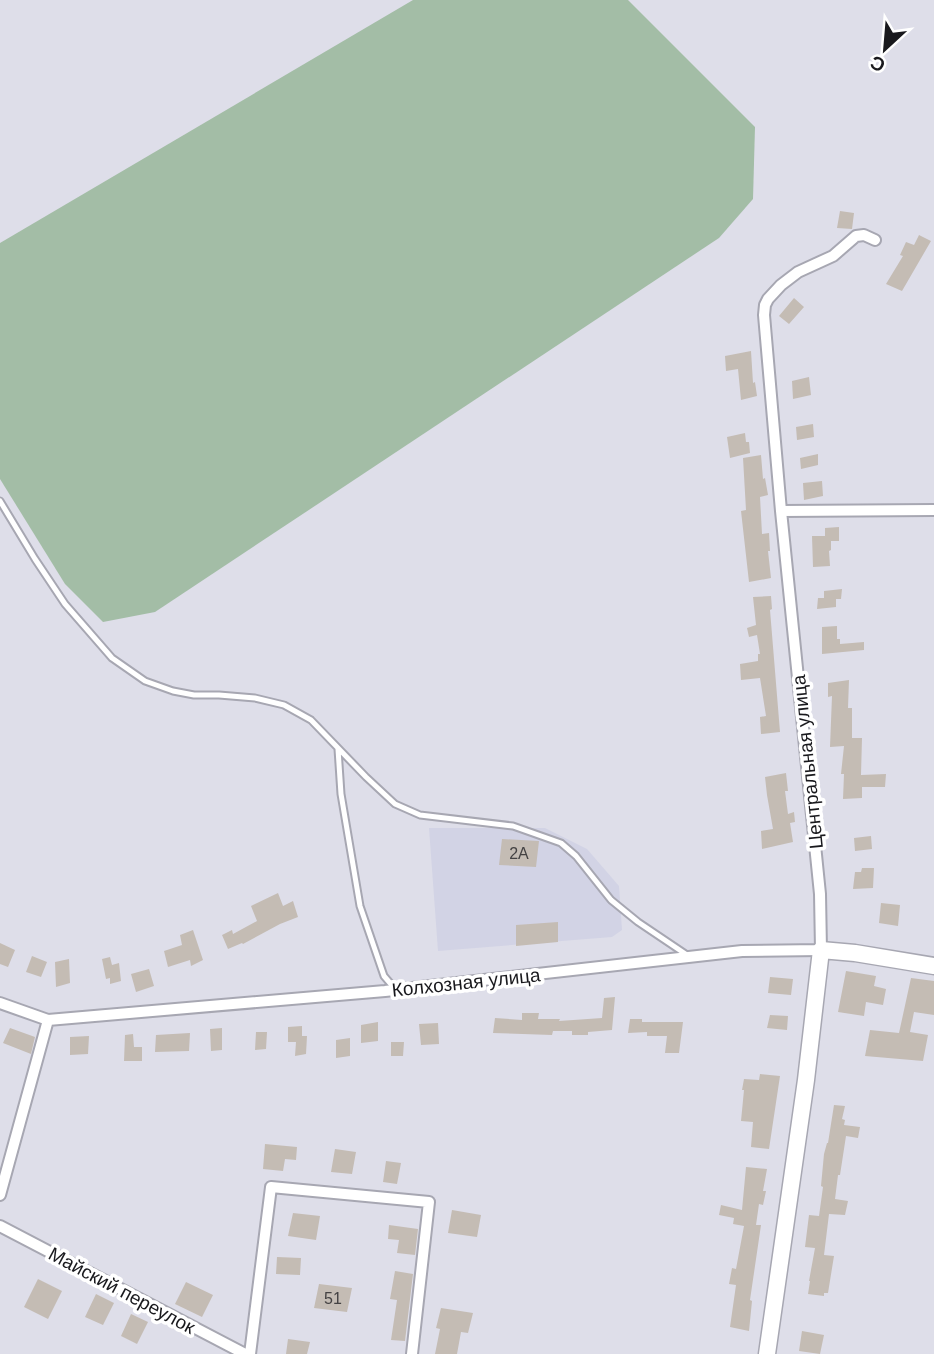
<svg xmlns="http://www.w3.org/2000/svg" width="934" height="1354" viewBox="0 0 934 1354" font-family="Arial,sans-serif">
<style>
.built{fill:#d2d3e5}
.green{fill:#a3bda6}
.building{fill:#c4bcb4}
.lines{fill:none;stroke-linecap:round;stroke-linejoin:round}
.lane-casing{stroke:#a7a7b2;stroke-width:9}
.street-casing{stroke:#a7a7b2;stroke-width:14}
.secondary-casing{stroke:#a7a7b2;stroke-width:19}
.lane{stroke:#fff;stroke-width:5}
.street{stroke:#fff;stroke-width:10}
.secondary{stroke:#fff;stroke-width:16}
.labels{text-anchor:middle;stroke-width:7;stroke-linejoin:round;paint-order:stroke}
.number-label{font-size:16px;fill:#444243}
.street-label{font-size:19px;fill:#19191d;stroke:#fff}
</style>
<rect width="100%" height="100%" fill="#dedee9"/>
<path class="built" d="M429 828H545L587 849 619 886 622 930 612 937 438 951Z"/>
<path class="green" d="M413 0H628L755 127 753 199 719 238 155 612 103 622 65 584 0 479V243Z"/>
<path class="building" d="M840 211 854 213 852 229 837 228Z
M919 235 931 241 902 291 886 284 903 256 900 255 906 242 914 245Z
M794 298 804 307 789 324 779 316Z
M751 351 753 383 755 382 757 396 741 400 738 369 726 371 725 356Z
M809 377 811 395 793 399 792 381Z
M813 424 814 437 797 440 796 427Z
M745 433 746 442H749L750 453 730 458 727 437Z
M818 454V465L801 469 800 458Z
M761 455 763 479 765 478 768 495 760 497 762 534 769 533 770 551H768L771 578 749 582 741 511 746 510 743 458Z
M822 481 823 496 804 500 803 483Z
M839 527V541H831V550L829 551 830 566 813 567 812 536H825V528Z
M842 589 841 599H836V607L817 609 818 598H824V591Z
M771 596 772 609 770 610 780 732 761 734 760 717 766 716 760 678 741 680 740 664 758 661V654H760L757 635 749 637 747 628 756 625 753 597Z
M837 626V639H840V644L864 642V650L822 654V627Z
M849 680 848 708H852V738H862L861 775 886 774 885 787H862V798L843 799 844 774H841L844 746 830 747 832 696 828 697V683Z
M786 773 788 791H785L788 814 794 812 795 822 790 823 793 842 762 849 761 831 773 829 767 795 765 777Z
M871 836 872 849 855 851 854 838Z
M502 839 539 841 536 867 499 865Z
M862 868H874L873 888 853 889 855 872H861Z
M278 893 283 906 293 901 298 917 280 924 243 944 242 943 228 949 222 935 232 930 233 934 257 921 251 906Z
M881 903 900 905 898 926 879 923Z
M558 922V942L516 946V925Z
M193 930 203 960 191 966 190 960 168 967 164 951 182 945 180 935Z
M0 943 15 950 8 967 0 964Z
M32 956 47 962 41 977 26 972Z
M110 957 112 965 119 963 121 981 110 984V978L106 979 102 959Z
M69 959 70 983 56 987 55 962Z
M149 969 154 986 136 992 131 974Z
M846 971 876 976 874 986 886 989 883 1005 866 1002 864 1016 838 1012Z
M770 977 793 979 791 995 768 993Z
M911 978 934 981V1015L914 1012 910 1032 928 1035 923 1061 865 1056 870 1030 899 1033Z
M615 997 612 1030 588 1032V1035H572V1031H553L552 1035 493 1033 495 1018 522 1020V1013H539L538 1019H560L559 1021 602 1018 604 998Z
M770 1015 788 1016 787 1030 767 1028Z
M630 1019H642V1022H683L679 1053H665L667 1036H647V1032L628 1033Z
M378 1022V1041L361 1043V1025Z
M438 1023 439 1044 421 1045 419 1024Z
M302 1026V1036H307L306 1054 295 1056 296 1042H288V1027Z
M10 1028 35 1037 31 1054 3 1043Z
M222 1028V1050L211 1051 210 1029Z
M256 1032H267L266 1049 255 1050Z
M190 1033 189 1051 155 1052 156 1035Z
M133 1034 134 1047H142V1061H124L125 1035Z
M89 1036 88 1054 70 1055V1037Z
M350 1038V1056L336 1058V1040Z
M391 1042H404L403 1056H391Z
M760 1074 780 1076 769 1149 751 1147 753 1122 741 1121 744 1090H742L744 1079 759 1080Z
M834 1105 845 1106 842 1119 845 1120 844 1125 860 1127 858 1138 846 1136 840 1175H838L835 1199 848 1201 845 1215 829 1214 824 1255 834 1256 828 1293H824V1296L808 1294 810 1281H809L815 1248 805 1247 809 1215 819 1216 823 1187 821 1186 824 1154 827 1143H828Z
M265 1144 297 1147 296 1160 285 1159 283 1171 263 1169Z
M335 1149 356 1152 352 1174 331 1172Z
M386 1161 401 1163 397 1184 383 1182Z
M746 1167 767 1169 763 1191H766L763 1205 759 1204 756 1225H761L750 1300 752 1301 749 1331 730 1327 736 1285 729 1284 732 1268 736 1269 744 1226 733 1224 734 1218 719 1215 721 1205 742 1210Z
M452 1210 481 1215 477 1237 448 1233Z
M293 1213 320 1216 316 1240 288 1236Z
M389 1225 418 1229 415 1255 397 1253 399 1240 388 1239Z
M277 1257 301 1258 300 1275 276 1274Z
M395 1271 413 1274 405 1341 391 1340 397 1300 390 1299Z
M38 1279 62 1291 48 1319 24 1307Z
M186 1282 213 1295 202 1317 175 1304Z
M319 1284 352 1288 347 1312 314 1308Z
M96 1294 114 1303 103 1325 85 1317Z
M441 1308 473 1313 468 1333 461 1332 457 1354H435L440 1329 436 1328Z
M131 1314 148 1322 137 1344 121 1336Z
M802 1331 824 1335 820 1354 799 1351Z
M288 1339 310 1342 307 1354H286Z"/>
<g class="lines">
<defs>
<path id="lane" d="M0 501 35 559 65 604 112 658 145 681 173 691 194 695H219L255 698 284 705 311 720 366 777 395 804 420 815 513 826 561 843 576 856 611 900 638 922 687 955
M338 749 341 794 360 906 384 976 396 990"/>
<path id="street" d="M781 511 934 510
M0 1003 48 1020 385 991 742 951 821 950 820 894 781 511 764 315 765 305 768 299 781 285 798 272 833 256 856 236 864 235 875 240
M0 1195 48 1020
M0 1226 245 1354
M250 1354 271 1187 429 1202 412 1354"/>
<path id="secondary" d="M767 1354 806 1080 821 950 855 953 934 966"/>
</defs>
<use href="#lane" class="lane-casing"/>
<use href="#street" class="street-casing"/>
<use href="#secondary" class="secondary-casing"/>
<use href="#lane" class="lane"/>
<use href="#street" class="street"/>
<use href="#secondary" class="secondary"/>
</g>
<g class="labels">
<g class="number-label">
<text x="519" y="859">2А</text>
<text x="333" y="1304">51</text>
</g>
<g class="street-label">
<text transform="translate(807 762) rotate(-96)" y="7">Центральная улица</text>
<text transform="translate(466 982) rotate(-6)" y="7">Колхозная улица</text>
<text transform="translate(122 1290) rotate(28)" y="7">Майский переулок</text>
</g>
</g>
<g transform="translate(885 49) rotate(206)" stroke="#ffffff" stroke-width="5" paint-order="stroke">
<path d="M0-5L12 26L0 18L-12 26Z" fill="#19191d"/>
<text y="-10" font-size="19" font-weight="bold" text-anchor="middle" fill="#19191d">С</text>
</g>
</svg>
